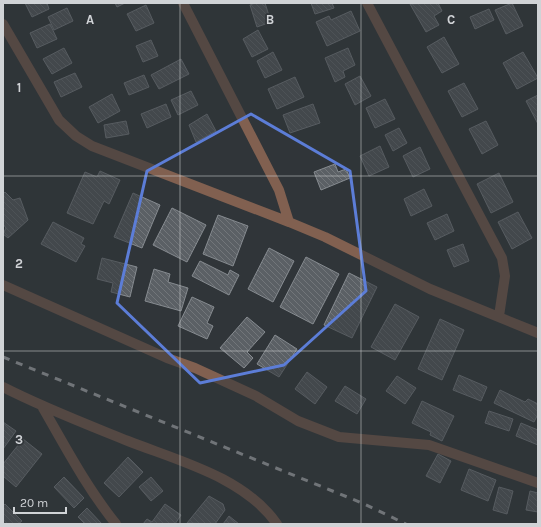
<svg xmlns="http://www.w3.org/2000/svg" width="541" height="527" viewBox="0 0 541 527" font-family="Karla,sans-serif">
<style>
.building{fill:url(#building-back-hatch);stroke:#868b90}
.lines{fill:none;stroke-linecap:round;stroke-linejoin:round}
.street{stroke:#816050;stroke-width:10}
.rail{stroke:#bfc2c5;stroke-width:3;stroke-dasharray:7 7;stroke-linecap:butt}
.marked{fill:none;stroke:#5c7dd7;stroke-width:3;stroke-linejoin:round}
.grid{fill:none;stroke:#d0d3d6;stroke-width:1;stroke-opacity:0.55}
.grid-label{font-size:13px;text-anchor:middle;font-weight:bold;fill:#d0d3d6;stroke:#303539;stroke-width:3.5;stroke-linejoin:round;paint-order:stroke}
</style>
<defs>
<pattern id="building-back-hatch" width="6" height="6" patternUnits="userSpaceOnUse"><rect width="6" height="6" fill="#5b6065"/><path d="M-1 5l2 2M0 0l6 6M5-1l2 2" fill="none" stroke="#72767a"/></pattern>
</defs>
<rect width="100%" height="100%" fill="#303539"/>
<path class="building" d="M25 3H47L49 9 32 17Z
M115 3H125L117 7Z
M255 3H265L271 22 257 27 250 5Z
M311 3H332L334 8 315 14Z
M438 3 442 11 434 16 439 25 426 32 410 4Z
M512 3 523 26 506 34 495 10Z
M146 5 154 23 136 31 127 14Z
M67 8 73 21 54 30 48 17Z
M489 9 494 20 475 29 470 17Z
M351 11 360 31 327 46 316 22 329 16 331 20Z
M50 24 57 39 37 48 30 33Z
M258 30 268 49 252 57 243 39Z
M444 37 459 64 442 73 427 47Z
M151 40 158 56 143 62 136 46Z
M64 48 72 63 52 74 43 59Z
M348 48 355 65 343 71 345 77 335 82 325 58Z
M273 52 282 70 265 78 257 61Z
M523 52 538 78 517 89 503 63Z
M181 59 189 74 159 89 151 75Z
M75 73 82 87 61 97 54 82Z
M144 75 149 87 129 95 124 83Z
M360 76 371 96 355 105 345 84Z
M295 77 304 97 277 109 268 89Z
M464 83 478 109 462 117 448 91Z
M191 91 198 105 178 115 171 100Z
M112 94 120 111 98 123 89 107Z
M538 95V124L526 101Z
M385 99 395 119 375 128 366 108Z
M166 104 171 117 147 128 141 114Z
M313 104 320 123 290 133 283 115Z
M207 114 216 131 196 142 189 125Z
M126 121 129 134 106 138 104 125Z
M486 121 498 145 482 154 469 129Z
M399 128 407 143 393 151 385 135Z
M380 146 389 167 369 176 360 156Z
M420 147 430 169 413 177 403 156Z
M335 164 338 172 346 169 350 178 321 190 314 172Z
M100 171 120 180 109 204 104 201 93 224 67 213 85 172 97 177Z
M499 173 513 202 491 213 477 184Z
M424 189 432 206 411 216 404 199Z
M5 192 13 200 20 198 28 220 8 238 3 234 6 228 3 224V194Z
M133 193 160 205 142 248 114 237Z
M172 208 206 225 187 262 153 245Z
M518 212 532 238 512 249 498 222Z
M447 214 454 231 435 240 427 223Z
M218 215 248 226 233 266 203 254Z
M53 222 84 238 81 244 85 246 76 262 41 244Z
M463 244 469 261 454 267 447 250Z
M269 248 294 261 273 302 248 289Z
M306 257 339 274 313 324 280 307Z
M102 258 137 267 130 297 111 292 113 283 97 279Z
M200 261 228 275 230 270 239 275 229 295 192 276Z
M154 269 170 274 168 282 188 288 181 311 145 301Z
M349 273 377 287 352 338 324 325Z
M192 297 214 307 207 323 213 326 207 339 178 326Z
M395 304 419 317 395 360 371 347Z
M247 317 265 332 247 352 253 358 244 368 220 348Z
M440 319 464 330 442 380 418 369Z
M275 335 297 349 279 377 257 364Z
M307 372 327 387 315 404 295 389Z
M459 375 487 387 481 401 453 390Z
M397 376 416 388 405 404 386 391Z
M345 386 366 399 357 414 335 401Z
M500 390 525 402 528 399 538 404V414L534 422 494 403Z
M422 401 454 416 442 441 430 435 431 432 412 423Z
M489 411 513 419 509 431 485 423Z
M3 422 16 431 3 449Z
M521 423 538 430V445L516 436Z
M23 439 42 454 16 487 3 476V464Z
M438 454 451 461 440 483 426 476Z
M128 457 143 472 119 497 104 483Z
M469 469 496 480 488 501 461 490Z
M64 477 84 498 74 508 54 487Z
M151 477 163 491 151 501 139 487Z
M499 487 513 491 507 514 493 510Z
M530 491 538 493V512L526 510Z
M209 496 223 504 225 510 215 524 187 523Z
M5 504 22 521 18 524H3V506Z
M165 504 181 515 175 524H143L147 519 152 522Z
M87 508 102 524H85L78 517Z
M229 516 239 524H223Z"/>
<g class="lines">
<path class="street" d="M183 3 279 190 289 222
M367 3 502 258 505 276 499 316
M3 24 59 120 76 136 92 146 289 222 325 237 430 289 538 333
M3 285 167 358 195 368 256 396 298 421 339 437 429 445 538 483
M3 387C44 408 86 424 128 441 179 461 244 477 277 524
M43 408C66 448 87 488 116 524"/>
<path class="rail" d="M3 357 362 503 406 524"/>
</g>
<path d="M0 0H541V527H0ZM251 114 350 171 366 291 284 365 200 383 117 303 147 171Z" fill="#303539" fill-opacity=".55" fill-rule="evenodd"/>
<path class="marked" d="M251 114 350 171 366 291 284 365 200 383 117 303 147 171Z"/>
<path class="grid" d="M180 3V524M361 3V524M3 176H538M3 351H538"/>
<g class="grid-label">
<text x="90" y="24">A</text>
<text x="270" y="24">B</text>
<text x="451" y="24">C</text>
<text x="19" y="92">1</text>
<text x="19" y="268">2</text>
<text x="19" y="444">3</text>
</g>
<rect width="541" height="527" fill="none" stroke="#d0d3d6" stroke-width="8"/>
<path d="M14 507v6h52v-6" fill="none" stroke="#d0d3d6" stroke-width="2"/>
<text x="20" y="507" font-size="12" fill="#d0d3d6" stroke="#303539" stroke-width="3" paint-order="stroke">20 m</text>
</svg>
